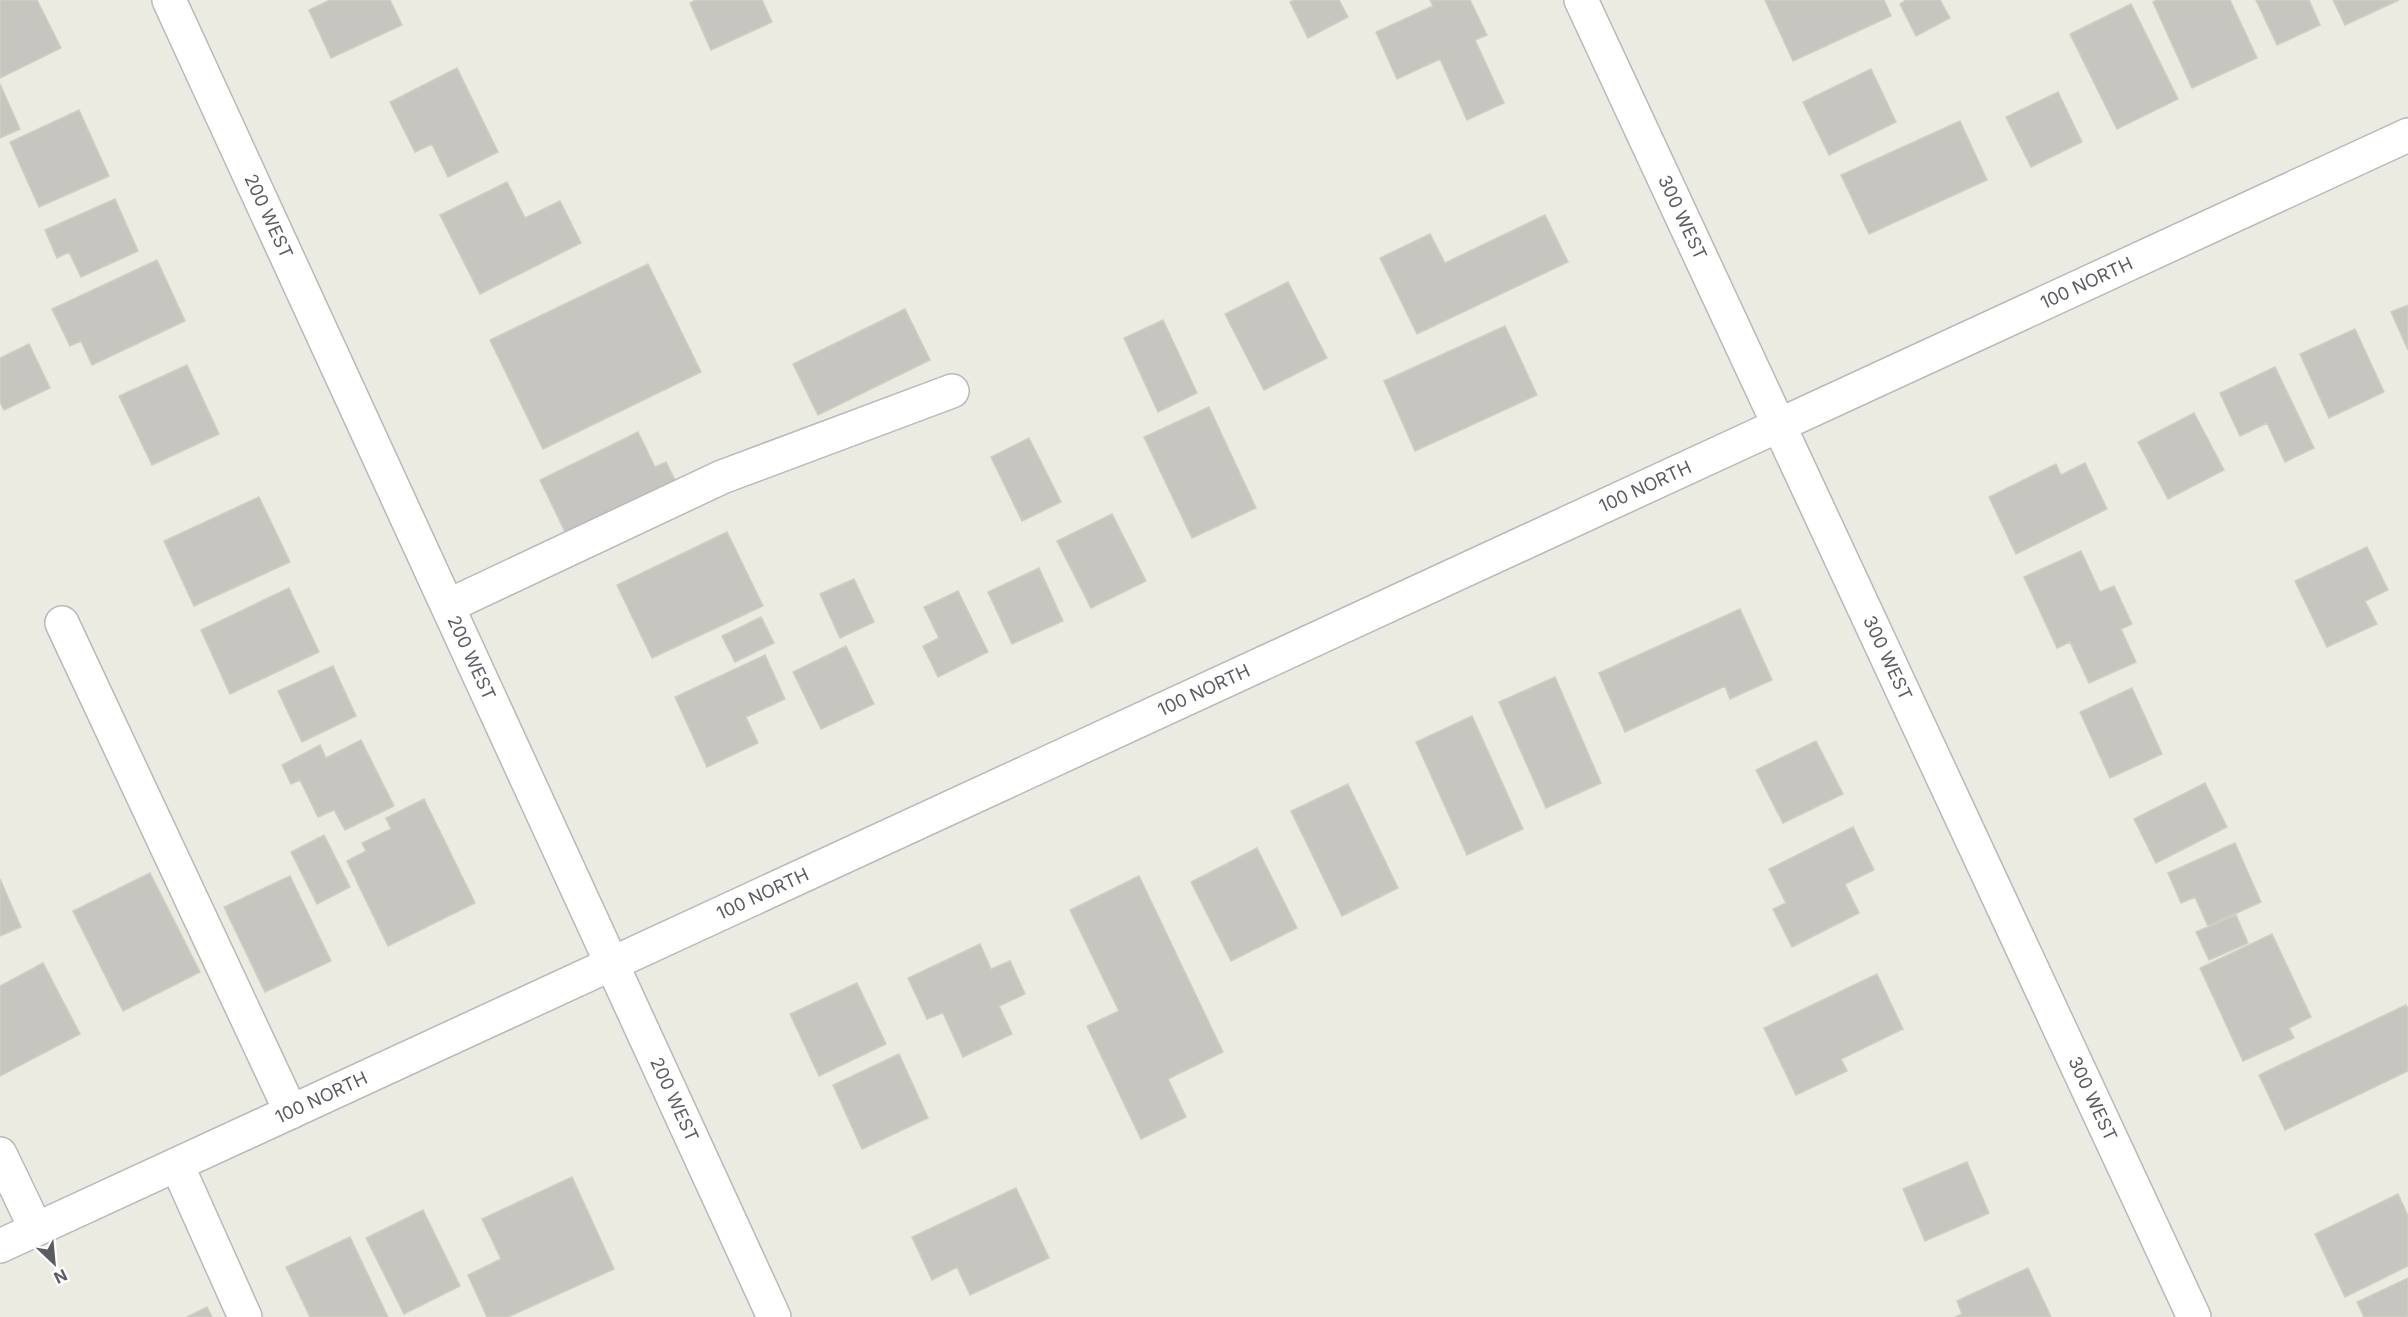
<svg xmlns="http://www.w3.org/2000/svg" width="2408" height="1317" viewBox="0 0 2408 1317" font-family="Inter,sans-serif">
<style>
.building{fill:#c7c5bf;stroke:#cfcec2;stroke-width:1.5}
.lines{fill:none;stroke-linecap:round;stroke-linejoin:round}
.minor-casing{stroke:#b8b8bd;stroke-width:36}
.minor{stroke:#fff;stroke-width:33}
.labels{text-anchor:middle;stroke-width:5;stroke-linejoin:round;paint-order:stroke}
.street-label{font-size:18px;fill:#5b5c61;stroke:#fff}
</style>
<rect width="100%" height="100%" fill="#ebebe2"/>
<path class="building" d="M0 0H37L61 48 0 78Z
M330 0H390L402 25 331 58 309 10Z
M696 0H762L772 22 711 50 690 3Z
M1295 0H1339L1348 17 1308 38 1290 2Z
M1430 0H1470L1487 35 1475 40 1504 103 1467 120 1440 59 1397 79 1376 32 1433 6Z
M1765 0H1884L1891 16 1793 61Z
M1906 0H1940L1950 18 1916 36 1900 4Z
M2156 0H2230L2257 58 2192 88 2153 2Z
M2256 0H2309L2320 25 2277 45Z
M2333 0H2399L2345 25Z
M2131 4 2178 99 2117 129 2070 34Z
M457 68 498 152 448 177 432 144 415 152 390 102Z
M1871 69 1896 122 1829 155 1803 102Z
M0 84 20 129 0 138Z
M2058 92 2082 142 2031 167 2006 117Z
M79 110 109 176 39 207 10 142Z
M1960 121 1987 180 1869 234 1841 175Z
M507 182 525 218 560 201 581 243 480 294 440 215Z
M115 199 138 251 81 277 69 252 57 258 45 230Z
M1545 215 1568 262 1417 334 1380 258 1430 234 1445 263Z
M157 260 185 321 92 365 81 341 70 346 52 309Z
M648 264 701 372 543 449 490 340Z
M1288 282 1327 358 1264 390 1225 314Z
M2408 305V350L2391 312Z
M905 309 930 360 818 415 793 364Z
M1163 320 1197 393 1158 412 1124 338Z
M1505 326 1537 395 1415 451 1384 381Z
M2355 329 2384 392 2329 418 2300 354Z
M29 344 50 388 4 410 0 402V358Z
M187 365 219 434 152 465 119 396Z
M2275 367 2314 448 2285 462 2267 423 2240 436 2220 393Z
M1209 407 1256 508 1192 538 1144 437Z
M2194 413 2224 470 2168 499 2138 442Z
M638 432 655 467 666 462 679 488 570 542 540 480Z
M1029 438 1061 502 1022 521 991 457Z
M2085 463 2107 509 2016 554 1989 497 2056 464 2061 475Z
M259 497 290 562 194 606 164 541Z
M1112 514 1146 581 1091 608 1057 541Z
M727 532 763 606 652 658 617 585Z
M2367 547 2388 590 2365 601 2377 624 2327 647 2295 581Z
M2081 551 2100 592 2114 586 2132 624 2121 629 2136 662 2089 683 2070 642 2057 648 2024 577Z
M1039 568 1063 621 1012 644 988 592Z
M854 579 874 622 840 638 820 594Z
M289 588 319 652 230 694 201 630Z
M958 591 988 652 938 677 923 646 939 638 924 607Z
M1740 609 1772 680 1730 699 1725 686 1625 732 1599 673Z
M761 617 774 643 735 662 722 636Z
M846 646 874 704 821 729 793 672Z
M765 655 785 699 746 717 758 743 707 767 675 697Z
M333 666 356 716 302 742 278 691Z
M1555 677 1601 783 1546 808 1499 702Z
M2132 688 2162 754 2110 778 2080 712Z
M1472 716 1523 829 1467 855 1416 742Z
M361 740 394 806 345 830 334 810 318 817 300 780 291 784 282 765 320 745 326 758Z
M1816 741 1843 794 1783 823 1756 770Z
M2205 783 2227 827 2156 863 2134 819Z
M1348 784 1398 888 1342 916 1291 811Z
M424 799 475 903 388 946 347 861 366 851 362 843 391 829 386 818Z
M1853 827 1874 870 1845 884 1859 913 1792 947 1773 909 1786 903 1769 869Z
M324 835 350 887 317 904 291 852Z
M2235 843 2261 902 2208 926 2195 897 2181 903 2168 873Z
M1257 848 1297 928 1231 961 1191 882Z
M150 873 200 972 123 1011 73 911Z
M290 876 331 961 265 992 224 907Z
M1139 876 1223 1052 1168 1079 1186 1117 1141 1139 1087 1026 1119 1011 1070 910Z
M0 879 21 927 0 936Z
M2236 915 2248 943 2209 960 2196 932Z
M2272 934 2311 1017 2289 1028 2294 1038 2243 1061 2200 968Z
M980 944 991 969 1010 961 1025 994 999 1006 1012 1034 963 1057 943 1013 927 1019 908 978Z
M43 963 80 1034 0 1076V986Z
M1877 974 1903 1029 1841 1059 1847 1071 1796 1095 1764 1028Z
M857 983 886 1044 819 1076 790 1014Z
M2406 1005 2408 1009V1071L2285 1130 2259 1075Z
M899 1054 928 1118 862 1149 833 1085Z
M1967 1162 1989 1213 1925 1241 1903 1189Z
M572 1177 614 1269 508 1317H487L468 1275 501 1259 482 1219Z
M1016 1188 1049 1258 970 1295 957 1267 932 1280 912 1237Z
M2398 1194 2408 1216V1266L2345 1297 2315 1234Z
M423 1210 460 1286 404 1314 366 1238Z
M350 1237 388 1317H310L286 1267Z
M2028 1268 2051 1317H1955L1962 1314 1957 1301Z
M2408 1278V1317H2364L2357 1302Z
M207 1307 212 1317H187Z"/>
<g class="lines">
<defs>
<g id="minor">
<path id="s1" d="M169 0 774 1317"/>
<path id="s2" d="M1581 0 2194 1317"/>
<path d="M448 606 722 477 952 391"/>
<path d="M62 623 291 1112"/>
<path d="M0 1154 36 1229"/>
<path d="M177 1165 245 1317"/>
<path id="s3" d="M0 1246 2408 135"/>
</g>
</defs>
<use href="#minor" class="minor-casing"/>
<use href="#minor" class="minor"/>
</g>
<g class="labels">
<g class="street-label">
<text dy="6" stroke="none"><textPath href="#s1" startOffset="238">200 WEST</textPath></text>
<text dy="6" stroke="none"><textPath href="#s2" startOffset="240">300 WEST</textPath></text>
<text dy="6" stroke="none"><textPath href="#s3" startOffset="2298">100 NORTH</textPath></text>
<text dy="6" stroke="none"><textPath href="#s3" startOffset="1812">100 NORTH</textPath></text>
<text dy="6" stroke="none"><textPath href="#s1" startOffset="724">200 WEST</textPath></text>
<text dy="6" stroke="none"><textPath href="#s2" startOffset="726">300 WEST</textPath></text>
<text dy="6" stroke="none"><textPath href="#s3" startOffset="1326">100 NORTH</textPath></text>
<text dy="6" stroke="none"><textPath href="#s3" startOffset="840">100 NORTH</textPath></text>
<text dy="6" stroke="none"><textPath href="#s3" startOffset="354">100 NORTH</textPath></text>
<text dy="6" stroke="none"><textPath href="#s2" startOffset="1212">300 WEST</textPath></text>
<text dy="6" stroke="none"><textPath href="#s1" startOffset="1210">200 WEST</textPath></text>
</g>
</g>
<g transform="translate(54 1263) rotate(154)" stroke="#ffffff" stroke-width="4.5" paint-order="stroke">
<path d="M0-4.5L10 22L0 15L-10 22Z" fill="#5b5c61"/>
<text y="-9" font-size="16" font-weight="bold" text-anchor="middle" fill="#5b5c61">N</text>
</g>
</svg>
